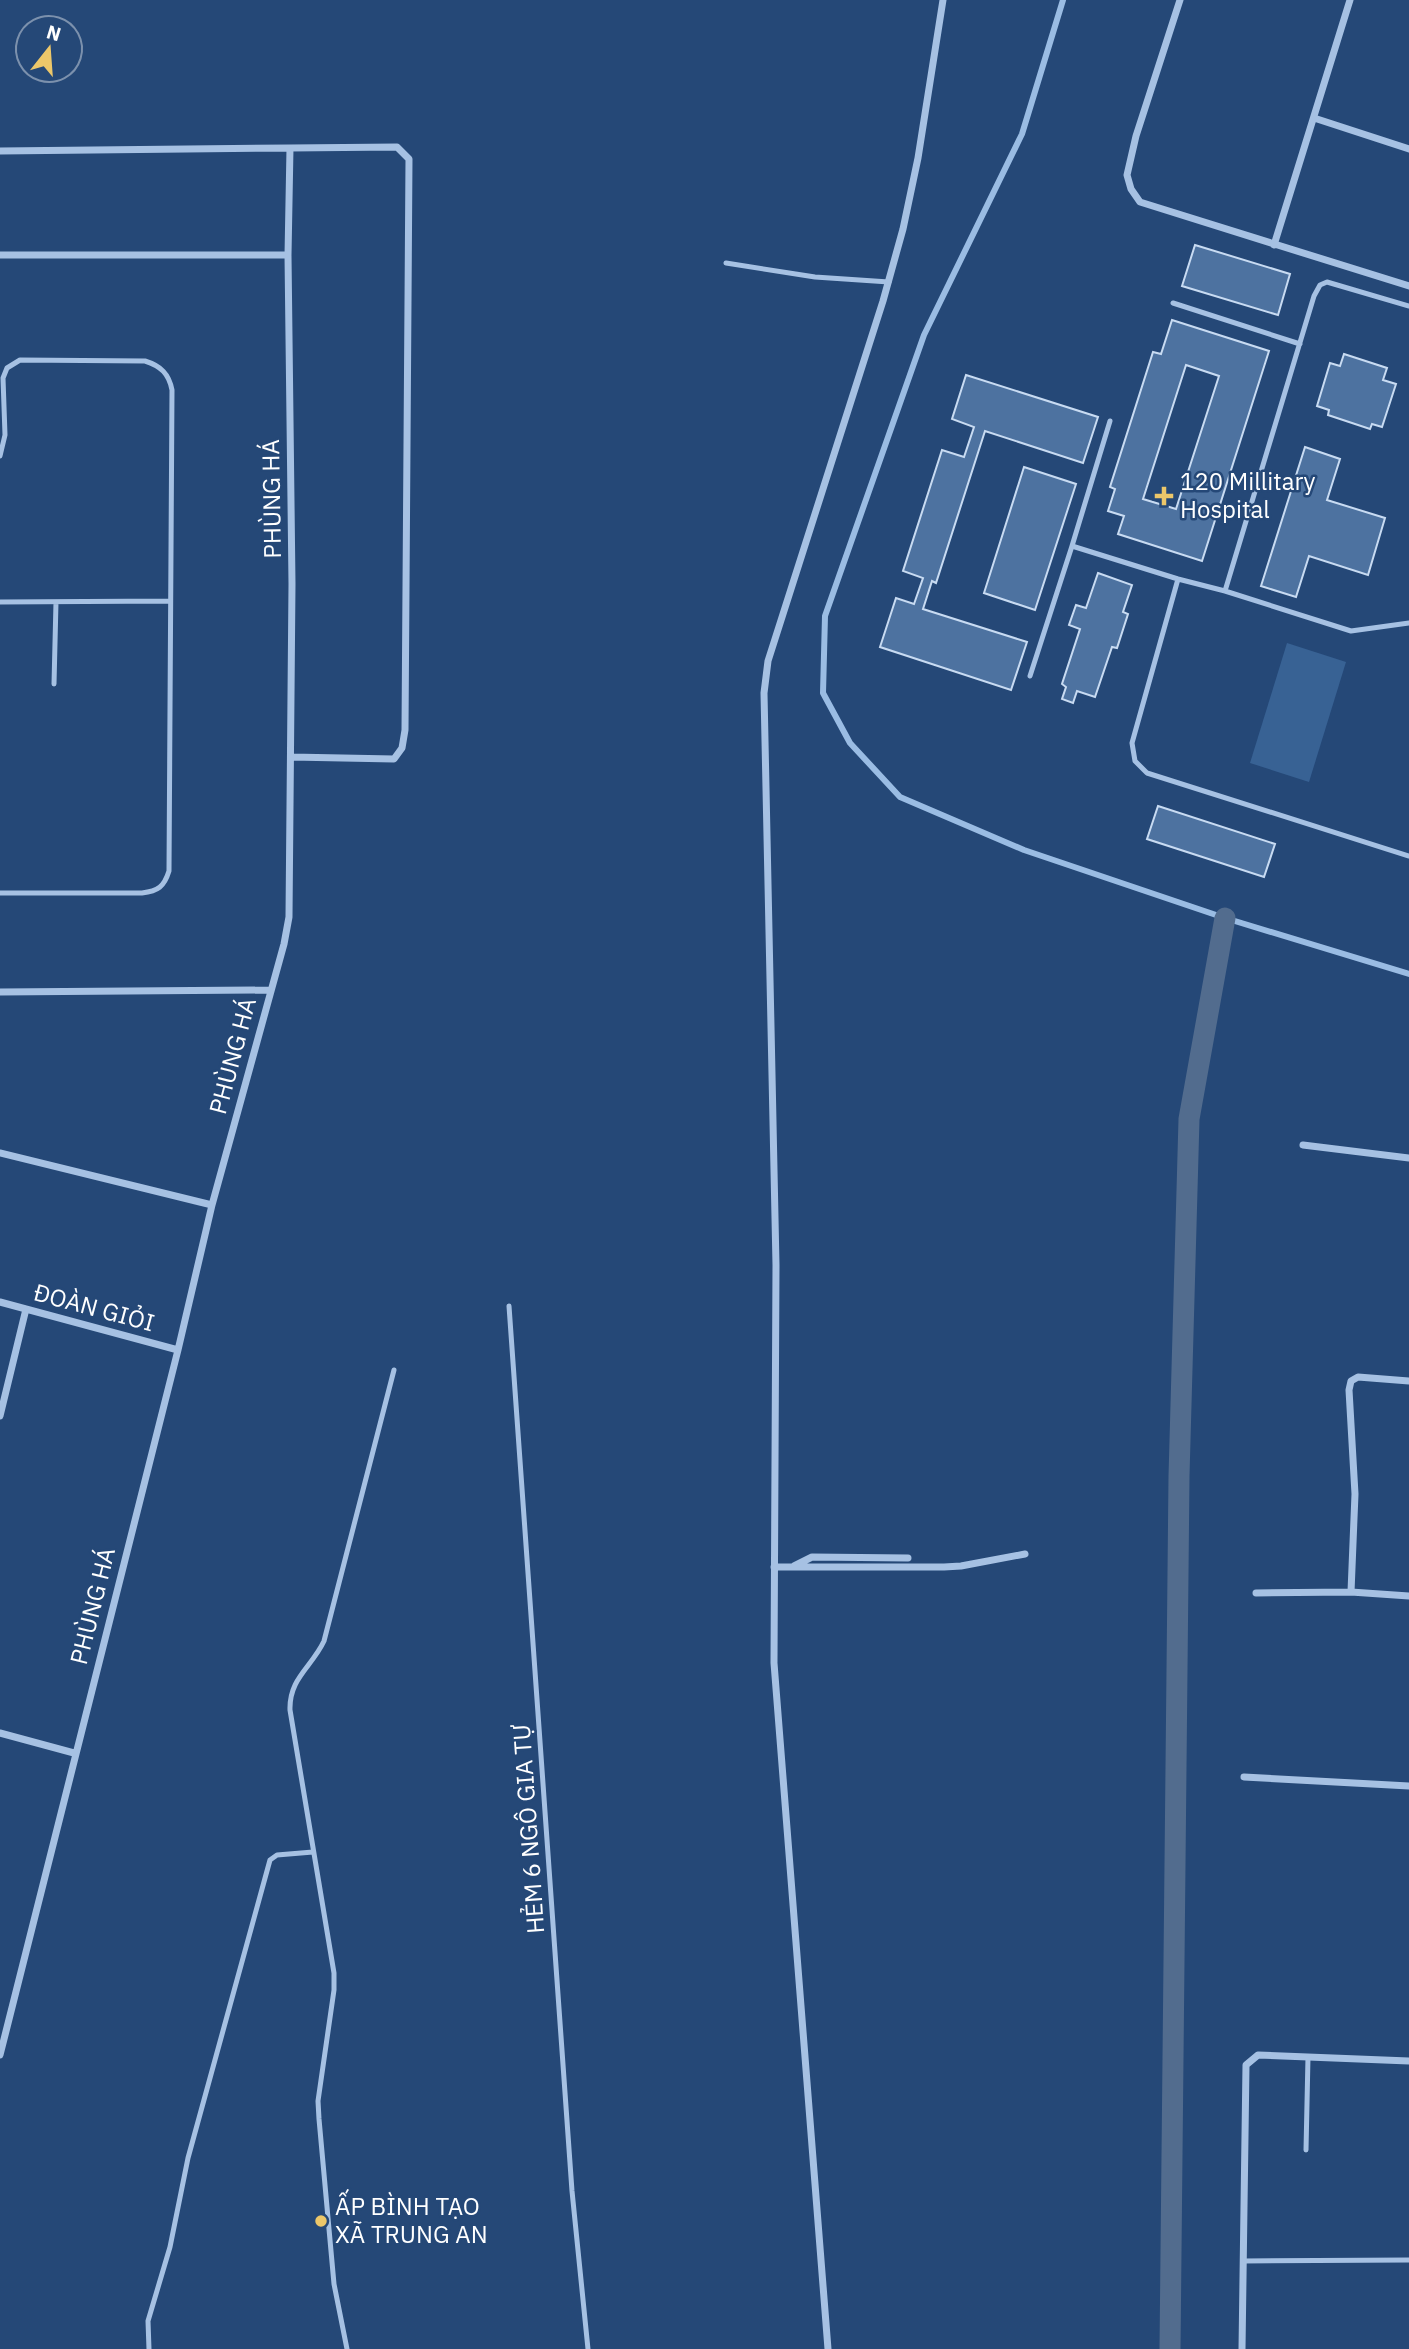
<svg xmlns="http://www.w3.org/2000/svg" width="1409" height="2349" viewBox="0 0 1409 2349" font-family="'IBM Plex Sans',sans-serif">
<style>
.green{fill:#386294}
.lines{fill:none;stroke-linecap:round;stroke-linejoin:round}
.stream{stroke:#9abce3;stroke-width:6}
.canal{stroke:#526c8e;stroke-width:21}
.building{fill:#4d72a0;stroke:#c8dbf2;stroke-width:2;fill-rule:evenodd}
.lane{stroke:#a6c1e3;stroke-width:5}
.street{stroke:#a6c1e3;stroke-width:7}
.poi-dot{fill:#ecc76a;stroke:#254877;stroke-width:2.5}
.labels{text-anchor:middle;stroke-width:5;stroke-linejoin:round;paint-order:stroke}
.poi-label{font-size:24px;fill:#fff;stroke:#254877;text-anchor:start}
.street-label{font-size:24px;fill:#fff;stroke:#254877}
</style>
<rect width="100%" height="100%" fill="#254877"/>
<path class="green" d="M1287 643 1346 662 1309 782 1250 763Z"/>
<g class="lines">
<path class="stream" d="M1063 0 1022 134 924 335 825 616 823 693 850 743 900 797 1024 850 1225 918 1409 974"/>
<path class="canal" d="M1170 2349 1179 1476 1189 1119 1225 918"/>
</g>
<path class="building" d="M1195 245 1290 274 1278 315 1182 286Z
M1172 320 1269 351 1202 561 1118 534 1124 516 1108 511 1115 489 1110 487 1153 352 1161 354ZM1186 365 1219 376 1176 509 1143 499Z
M1344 354 1387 368 1383 380 1396 384 1382 427 1372 424 1370 429 1328 415 1329 410 1317 406 1330 363 1340 366Z
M966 375 1098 417 1083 463 985 431 936 583 932 581 923 609 1027 642 1011 690 880 647 896 598 914 604 923 578 903 571 942 450 964 457 974 427 952 419Z
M1305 447 1340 459 1327 500 1385 518 1368 575 1309 556 1296 597 1261 586Z
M1024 467 1076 484 1035 610 984 593Z
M1098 573 1132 585 1123 612 1128 614 1117 648 1112 647 1095 697 1077 691 1073 703 1062 699 1066 687 1062 684 1080 629 1069 625 1076 605 1086 608Z
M1158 806 1275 844 1264 877 1147 839Z"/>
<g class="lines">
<path class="lane" d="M726 263 815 277 889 282
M1173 303 1300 344
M0 456 5 435 3 378 7 368 20 360 145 361C161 366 169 374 172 390L169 871C164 887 158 891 142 893H0
M1072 546 1110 421
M1178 579 1132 743 1135 761 1147 773 1409 856
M1225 591 1314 296 1320 285 1327 282 1409 306
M0 602 170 601
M1030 676 1072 546 1178 579 1225 591 1351 631 1409 623
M54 684 56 602
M509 1306 572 2191 588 2349
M1306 2150 1308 2057
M1243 2261 1409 2260
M149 2349 148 2321 170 2247 188 2158 270 1860 277 1855 313 1852
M347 2349 334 2284 319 2119 318 2101 334 1990V1973L290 1710C289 1678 312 1667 324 1641L394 1370"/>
<path class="street" d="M1180 0 1136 136 1127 175 1131 189 1140 202 1409 286
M1314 118 1409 149
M0 151 290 148
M1274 245 1350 0
M0 255H288
M0 992 271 990
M1303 1145 1409 1158
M0 1153 212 1205
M0 1302 178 1350
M0 1416 26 1309
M794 1566 812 1557 908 1558
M774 1567H944L961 1566 1025 1554
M1351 1592 1355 1494 1349 1390 1351 1381 1358 1377 1409 1381
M1256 1593 1351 1592 1409 1596
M0 1733 74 1753
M1244 1777 1409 1786
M0 2055 178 1350 212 1205 284 944 289 917 292 584 288 255 290 148 397 147 409 159 405 730 402 748 394 759 291 757
M828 2349 774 1663 776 1265 764 693 768 661 883 301 903 229 918 158 943 0
M1242 2349 1246 2065 1258 2055 1409 2061"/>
</g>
<g class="poi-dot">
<path d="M1160.5 485.5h7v7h7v7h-7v7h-7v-7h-7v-7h7z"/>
<circle cx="321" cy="2221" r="7"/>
</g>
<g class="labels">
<g class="poi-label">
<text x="1180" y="490">120 Millitary<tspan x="1180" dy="28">Hospital</tspan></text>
<text x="335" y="2215">ẤP BÌNH TẠO<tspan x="335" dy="28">XÃ TRUNG AN</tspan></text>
</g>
<g class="street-label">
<text transform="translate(272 499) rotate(-91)" y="8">PHÙNG HÁ</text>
<text transform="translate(233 1056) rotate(-75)" y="8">PHÙNG HÁ</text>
<text transform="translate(94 1308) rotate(15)" y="8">ĐOÀN GIỎI</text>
<text transform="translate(93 1606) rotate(-76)" y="8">PHÙNG HÁ</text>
<text transform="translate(529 1829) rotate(-94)" y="8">HẺM 6 NGÔ GIA TỰ</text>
</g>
</g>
<g transform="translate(49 49) rotate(17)"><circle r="33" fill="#254877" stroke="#7c91ad" stroke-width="2"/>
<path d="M0-5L12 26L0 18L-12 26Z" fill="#ecc76a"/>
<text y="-10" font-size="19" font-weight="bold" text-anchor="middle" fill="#ffffff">N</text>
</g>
</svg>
